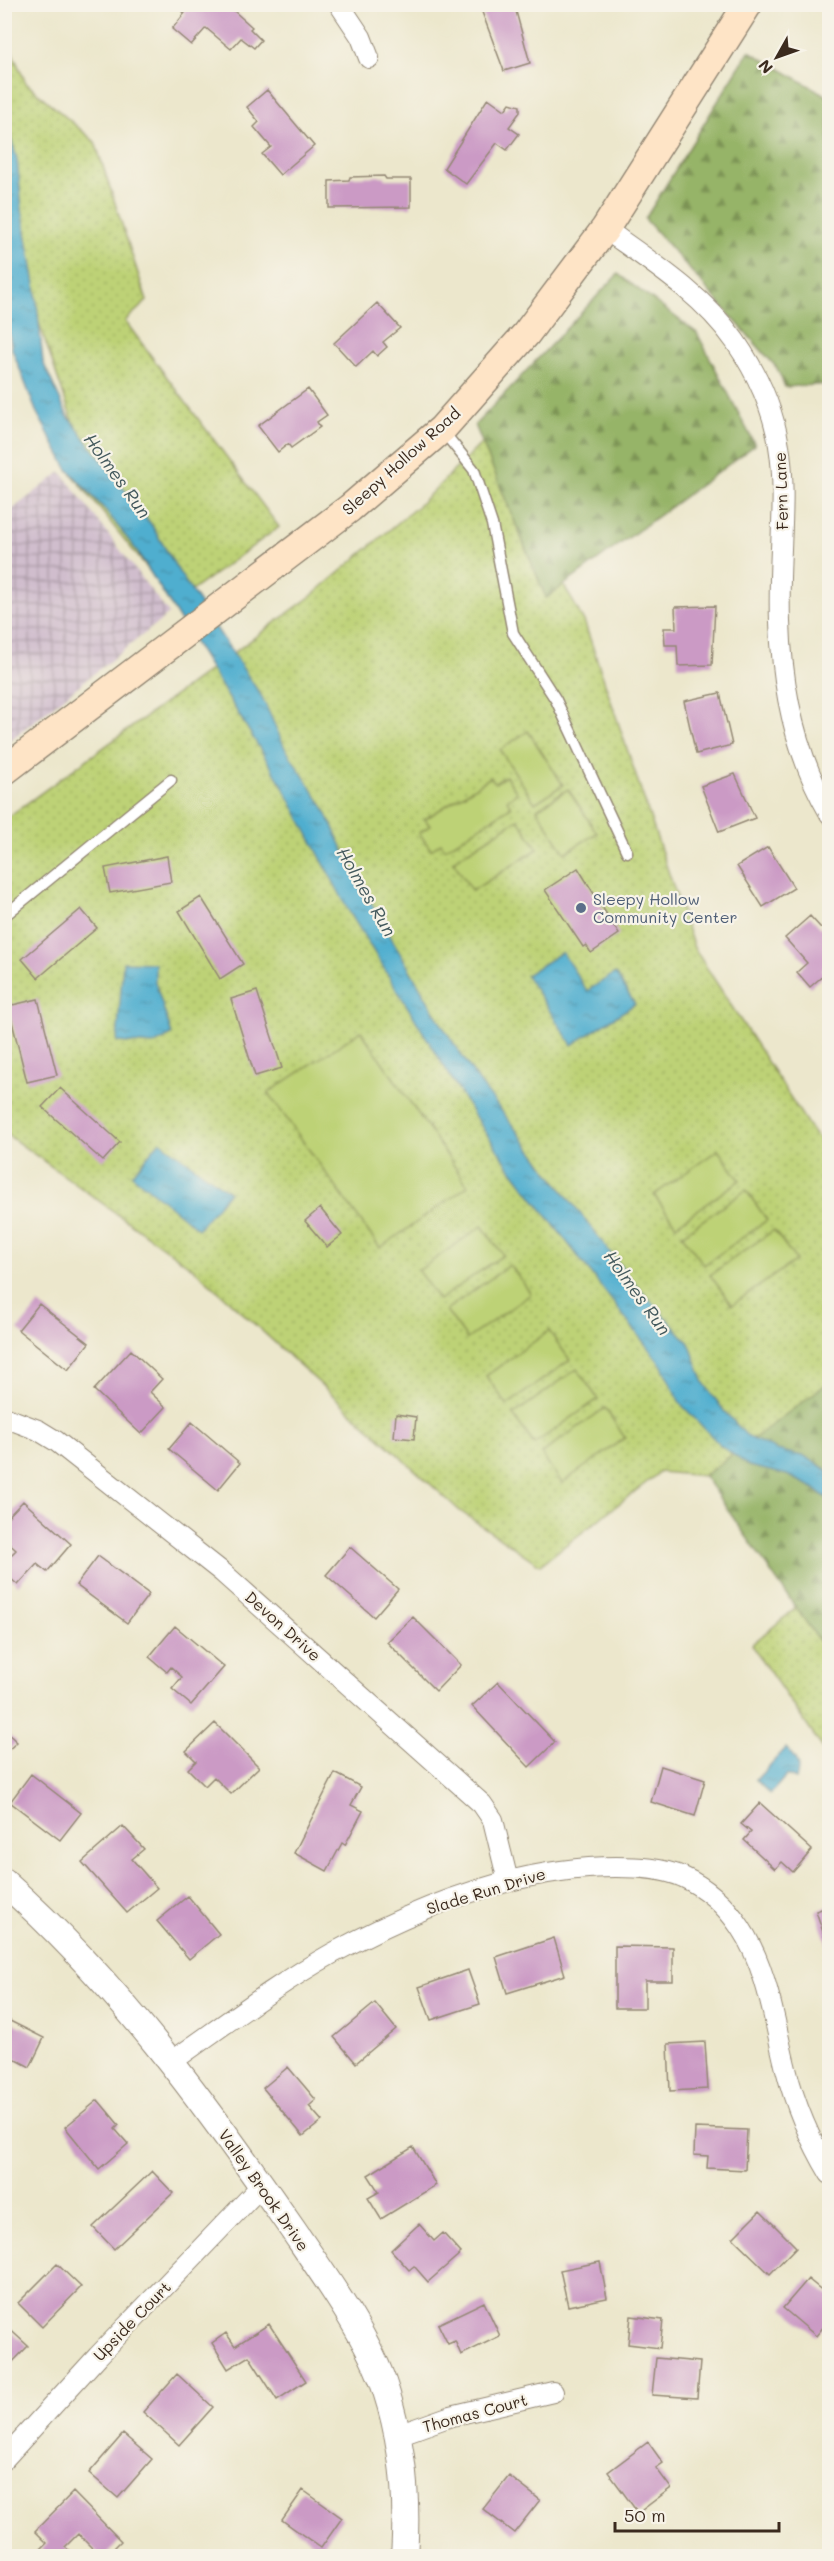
<svg xmlns="http://www.w3.org/2000/svg" width="834" height="2561" viewBox="0 0 834 2561" font-family="Mali,sans-serif">
<style>
.industrial{fill:url(#industrial-grid)}
.grass{fill:url(#grass-dots);stroke:#7c7e4a;stroke-width:1.5}
.forest{fill:url(#forest-firs);stroke:#686f42;stroke-width:1.5}
.pitch{fill:#bdd276;stroke:#7c7e4a;stroke-width:1.5}
.water{fill:url(#water-ripples);stroke:#466c76;stroke-width:1.5}
.building{fill:#cb9ac5}
.lines{fill:none;stroke-linecap:round;stroke-linejoin:round}
.service-casing{stroke:#948875;stroke-width:13}
.minor-casing{stroke:#948875;stroke-width:22}
.tertiary-casing{stroke:#948875;stroke-width:28}
.secondary-casing{stroke:#948875;stroke-width:31}
.service{stroke:#fff;stroke-width:10}
.minor{stroke:#fff;stroke-width:20}
.tertiary{stroke:#fff;stroke-width:26}
.secondary{stroke:#fee4c6;stroke-width:28}
.service-dot{fill:#5c6f8a;stroke:#f7f3e8;stroke-width:2}
.labels{text-anchor:middle;stroke-width:4.5;stroke-linejoin:round;paint-order:stroke}
.street-label{font-size:16px;fill:#3b2a1e;stroke:#f7f3e8}
.service-label{font-size:16px;fill:#4e5e75;stroke:#f7f3e8;text-anchor:start}
.water-label{font-size:18px;font-style:italic;fill:#42585c;stroke:#f7f3e8}
</style>
<defs>
<pattern id="industrial-grid" width="8" height="8" patternUnits="userSpaceOnUse" patternTransform="scale(1.5)"><rect width="8" height="8" fill="#d0bdcd"/><path d="M0 4h8M4 0v8" fill="none" stroke="#aa9aa6"/></pattern>
<pattern id="grass-dots" width="8" height="8" patternUnits="userSpaceOnUse" patternTransform="scale(1.5)"><rect width="8" height="8" fill="#bdd276"/><path d="M2 2h.1M6 6h.1" fill="none" stroke="#a3b466" stroke-width="1.8" stroke-linecap="round"/></pattern>
<pattern id="forest-firs" width="22" height="20" patternUnits="userSpaceOnUse" patternTransform="scale(1.5)"><rect width="22" height="20" fill="#96b467"/><path d="M5 1l3.5 6h-7zM16 11l3.5 6h-7z" fill="#7c9354"/></pattern>
<pattern id="water-ripples" width="26" height="14" patternUnits="userSpaceOnUse" patternTransform="scale(1.5)"><rect width="26" height="14" fill="#50aecf"/><path d="M2 4q2-2 4 0t4 0M15 11q2-2 4 0t4 0" fill="none" stroke="#448ea7"/></pattern>
</defs>
<rect width="100%" height="100%" fill="#f7f3e8"/>
<filter id="ink" filterUnits="userSpaceOnUse"><feTurbulence type="fractalNoise" baseFrequency=".0167" numOctaves="2"/><feDisplacementMap in="SourceGraphic" scale="12" xChannelSelector="R" yChannelSelector="G"/><feConvolveMatrix kernelMatrix="1 2 1 2 8 2 1 2 1" color-interpolation-filters="sRGB"/></filter>
<filter id="wash" filterUnits="userSpaceOnUse"><feTurbulence type="fractalNoise" baseFrequency=".008" numOctaves="4" result="noise"/><feDisplacementMap in="SourceGraphic" scale="24" xChannelSelector="R" yChannelSelector="G"/><feGaussianBlur stdDeviation="1.35" result="paint"/><feColorMatrix in="noise" values="0 0 0 0 0 0 0 0 0 0 0 0 0 0 0 0 0 1.4 0 .05"/><feComposite in="paint" operator="in"/></filter>
<g filter="url(#wash)">
<rect width="100%" height="100%" fill="#ece7cc"/>
<path class="industrial" d="M61 472 169 614 5 744V515Z"/>
<path class="grass" d="M4 34 26 83 95 142 147 301 125 321 279 527 175 603 67 468 84 455 5 223Z
M483 442 584 621 694 948 814 1134 829 1146V1559L752 1439 704 1476 660 1472 540 1565 460 1511 195 1270 5 1133 4 820 310 597 419 505Z
M829 1581V1757L751 1645Z"/>
<path class="forest" d="M749 51 829 97V384L785 387 777 368 645 219Z
M618 274 697 333 755 445 546 598 475 425Z
M829 1382V1655L704 1476Z"/>
<path class="pitch" d="M528 731 563 785 535 803 500 750Z
M506 776 517 793 507 800 511 807 445 849 441 843 431 850 419 833 430 826 425 819 491 777 495 783Z
M568 789 597 833 565 853 537 809Z
M518 819 538 849 472 891 453 861Z
M361 1031 468 1186 380 1248 268 1093Z
M718 1150 740 1180 676 1225 654 1195Z
M746 1190 767 1220 704 1265 682 1235Z
M482 1226 503 1255 439 1300 418 1271Z
M774 1230 796 1260 732 1305 710 1275Z
M510 1265 531 1294 467 1339 446 1310Z
M549 1331 570 1360 507 1405 486 1376Z
M577 1369 598 1399 534 1444 513 1415Z
M605 1408 625 1438 562 1483 541 1454Z"/>
<path class="water" d="M4 115 17 159 22 209 35 284 43 362 67 415 151 524 179 572 262 697 285 748 323 806 357 879 442 1025 477 1079 633 1282 689 1343 704 1383 724 1411 748 1437 777 1450 806 1457 829 1471V1500L812 1487 787 1475 749 1466 720 1445 680 1403 662 1366 508 1165 474 1115 350 913 281 783 212 671 137 551 107 512 67 468 36 411 12 349 5 312Z
M562 952 587 991 615 973 635 1004 572 1045 526 975Z
M123 962 155 963V982L172 1035 153 1045 117 1042Z
M160 1141 229 1192 198 1229 132 1175Z
M786 1748C796 1759 801 1764 796 1779L787 1775 770 1794 756 1780Z"/>
<g id="blocks">
<path class="building" d="M188 4H226L252 27 250 29 261 40 254 48 241 38 231 49 206 28 191 45 172 29 185 13 182 11Z
M479 4H514L530 63 504 71Z
M267 90 314 146 280 175 262 154 271 147 254 127 259 122 247 107Z
M488 98 505 110 510 103 520 106V112L509 127 519 134 507 150 497 143 466 184 444 168Z
M384 176 386 179H411V207L329 208V181L349 180 350 177Z
M377 303 400 328 383 342 387 347 377 356 373 351 356 367 334 343Z
M308 389 327 415 317 422 320 427 291 448 288 444 278 452 258 426Z
M715 606 712 665 678 666 677 645H665L664 628H676L675 607Z
M720 693 732 745 696 754 684 701Z
M735 774 755 818 719 832 701 786Z
M768 847 794 888 763 907 737 866Z
M167 856 171 882 110 893 105 868Z
M578 868 619 934 591 953 586 945 583 947 545 890Z
M201 897 243 964 220 979 179 911Z
M81 909 97 928 38 978 22 959Z
M810 916 821 928 824 926 830 933V963L822 970 825 974 810 987 797 972 807 963 785 938Z
M257 991 282 1068 255 1076 231 999Z
M38 999 57 1075 27 1082 8 1006Z
M60 1088 120 1142 103 1161 42 1107Z
M320 1208 342 1235 327 1247 305 1221Z
M39 1304 89 1343 68 1370 18 1330Z
M131 1350 162 1379 150 1392 166 1407 141 1434 94 1390Z
M396 1414 416 1417 414 1439 394 1437Z
M192 1422 240 1463 218 1490 169 1449Z
M23 1501 71 1544 47 1572 37 1564 18 1585 4 1573V1562L16 1550 4 1539V1521Z
M350 1547 398 1589 374 1617 326 1575Z
M98 1556 149 1594 127 1623 76 1585Z
M413 1617 461 1665 436 1691 387 1642Z
M175 1626 224 1667 191 1705 172 1689 182 1677 171 1667 167 1672 149 1657Z
M498 1682 555 1742 529 1767 472 1706Z
M215 1723 259 1767 231 1794 214 1777 205 1786 188 1769 196 1761 186 1751Z
M4 1730 17 1742 4 1754Z
M661 1766 705 1780 695 1816 651 1802Z
M335 1773 361 1787 351 1805 363 1811 345 1845 342 1843 327 1871 294 1853Z
M31 1774 81 1813 60 1840 10 1802Z
M760 1803 812 1850 793 1872 782 1862 775 1869 744 1840 751 1832 741 1824Z
M123 1826 144 1849 132 1859 157 1888 127 1913 82 1862Z
M188 1896 219 1934 189 1959 157 1921Z
M830 1906V1950H829L816 1911Z
M554 1938 565 1975 507 1993 496 1957Z
M615 1946 673 1947V1981H645V2008H615Z
M468 1970 480 2004 431 2020 419 1987Z
M375 2003 396 2029 356 2063 334 2037Z
M4 2018 44 2038 30 2067 15 2059 9 2073 4 2071Z
M705 2042 708 2089 670 2091 668 2044Z
M288 2067 316 2100 309 2106 322 2121 303 2136 263 2088Z
M98 2100 119 2125 115 2129 128 2144 99 2169 65 2127Z
M695 2128 747 2130 745 2170 707 2168 708 2156 694 2155Z
M413 2147 436 2185 381 2219 368 2198 379 2192 368 2175Z
M152 2171 173 2193 114 2249 93 2227Z
M760 2211 796 2247 770 2274 733 2238Z
M419 2224 434 2241 443 2233 461 2253 428 2282 414 2266 409 2270 391 2250Z
M600 2262 607 2298 568 2306 560 2270Z
M57 2264 81 2287 42 2327 18 2303Z
M808 2279 830 2297V2319L816 2336 783 2308Z
M484 2302 500 2336 461 2355 455 2341 448 2344 438 2324Z
M631 2316 663 2320 660 2348 628 2344Z
M4 2324 28 2346 4 2371Z
M269 2324 306 2381 277 2400 249 2356 228 2369 212 2343 226 2333 235 2346Z
M656 2358 700 2362 697 2398 652 2395Z
M177 2374 213 2407 179 2445 143 2412Z
M123 2434 152 2459 118 2498 89 2473Z
M648 2442 663 2463 656 2468 671 2488 638 2513 608 2472Z
M509 2476 540 2500 514 2533 483 2509Z
M303 2490 342 2518 321 2548 282 2520Z
M73 2492 121 2541 106 2556H100L78 2534 65 2547 75 2556H49L41 2549 47 2543 35 2531Z"/>
</g>
</g>
<g filter="url(#ink)">
<use href="#blocks" fill-opacity="0" stroke="#948875" stroke-width="1.5"/>
<g class="lines">
<defs>
<path id="service" d="M442 430 474 470 492 524 513 633 556 700 627 852
M4 916 171 780"/>
<path id="minor" d="M339 4 361 37 369 58
M605 229C651 262 702 294 735 341 805 442 776 512 780 622 782 689 796 756 830 814
M4 1417 38 1430 56 1441 222 1572 482 1804 493 1820 508 1881
M171 2062C224 2025 276 1985 333 1953 419 1906 517 1867 616 1867 638 1867 662 1868 683 1877 707 1888 726 1906 740 1927 768 1969 774 2022 786 2069 795 2105 811 2142 830 2174
M398 2435 451 2416 553 2392
M4 2459 98 2356 262 2185"/>
<path id="tertiary" d="M4 1882C117 1982 208 2107 293 2230 324 2275 370 2339 386 2391 403 2444 408 2501 404 2556"/>
<path id="secondary" d="M4 771 350 508 442 429 526 334 605 229 748 4"/>
</defs>
<use href="#service" class="service-casing"/>
<use href="#minor" class="minor-casing"/>
<use href="#tertiary" class="tertiary-casing"/>
<use href="#secondary" class="secondary-casing"/>
<use href="#service" class="service"/>
<use href="#minor" class="minor"/>
<use href="#tertiary" class="tertiary"/>
<use href="#secondary" class="secondary"/>
</g>
</g>
<circle class="service-dot" cx="581" cy="908" r="6"/>
<g class="labels">
<g class="street-label">
<text transform="translate(401 461) rotate(-42)" y="6">Sleepy Hollow Road</text>
<text transform="translate(781 491) rotate(-92)" y="6">Fern Lane</text>
<text transform="translate(283 1626) rotate(42)" y="6">Devon Drive</text>
<text transform="translate(486 1891) rotate(-17)" y="6">Slade Run Drive</text>
<text transform="translate(264 2190) rotate(55)" y="6">Valley Brook Drive</text>
<text transform="translate(132 2321) rotate(-46)" y="6">Upside Court</text>
<text transform="translate(475 2413) rotate(-15)" y="6">Thomas Court</text>
</g>
<g class="service-label">
<text x="593" y="905">Sleepy Hollow<tspan x="593" dy="18">Community Center</tspan></text>
</g>
<g class="water-label">
<text transform="translate(117 476) rotate(54)" y="6">Holmes Run</text>
<text transform="translate(366 892) rotate(60)" y="6">Holmes Run</text>
<text transform="translate(637 1293) rotate(54)" y="6">Holmes Run</text>
</g>
</g>
<rect width="834" height="2561" fill="none" stroke="#f7f3e8" stroke-width="24"/>
<g transform="translate(777 57) rotate(230)" stroke="#f7f3e8" stroke-width="4.5" paint-order="stroke">
<path d="M0-4.5L10 22L0 15L-10 22Z" fill="#3b2a1e"/>
<text y="-9" font-size="16" font-weight="bold" text-anchor="middle" fill="#3b2a1e">N</text>
</g>
<path d="M615 2522v9h164v-9" fill="none" stroke="#3b2a1e" stroke-width="3"/>
<text x="624" y="2522" font-size="18" fill="#3b2a1e" stroke="#f7f3e8" stroke-width="4.5" paint-order="stroke">50 m</text>
</svg>
